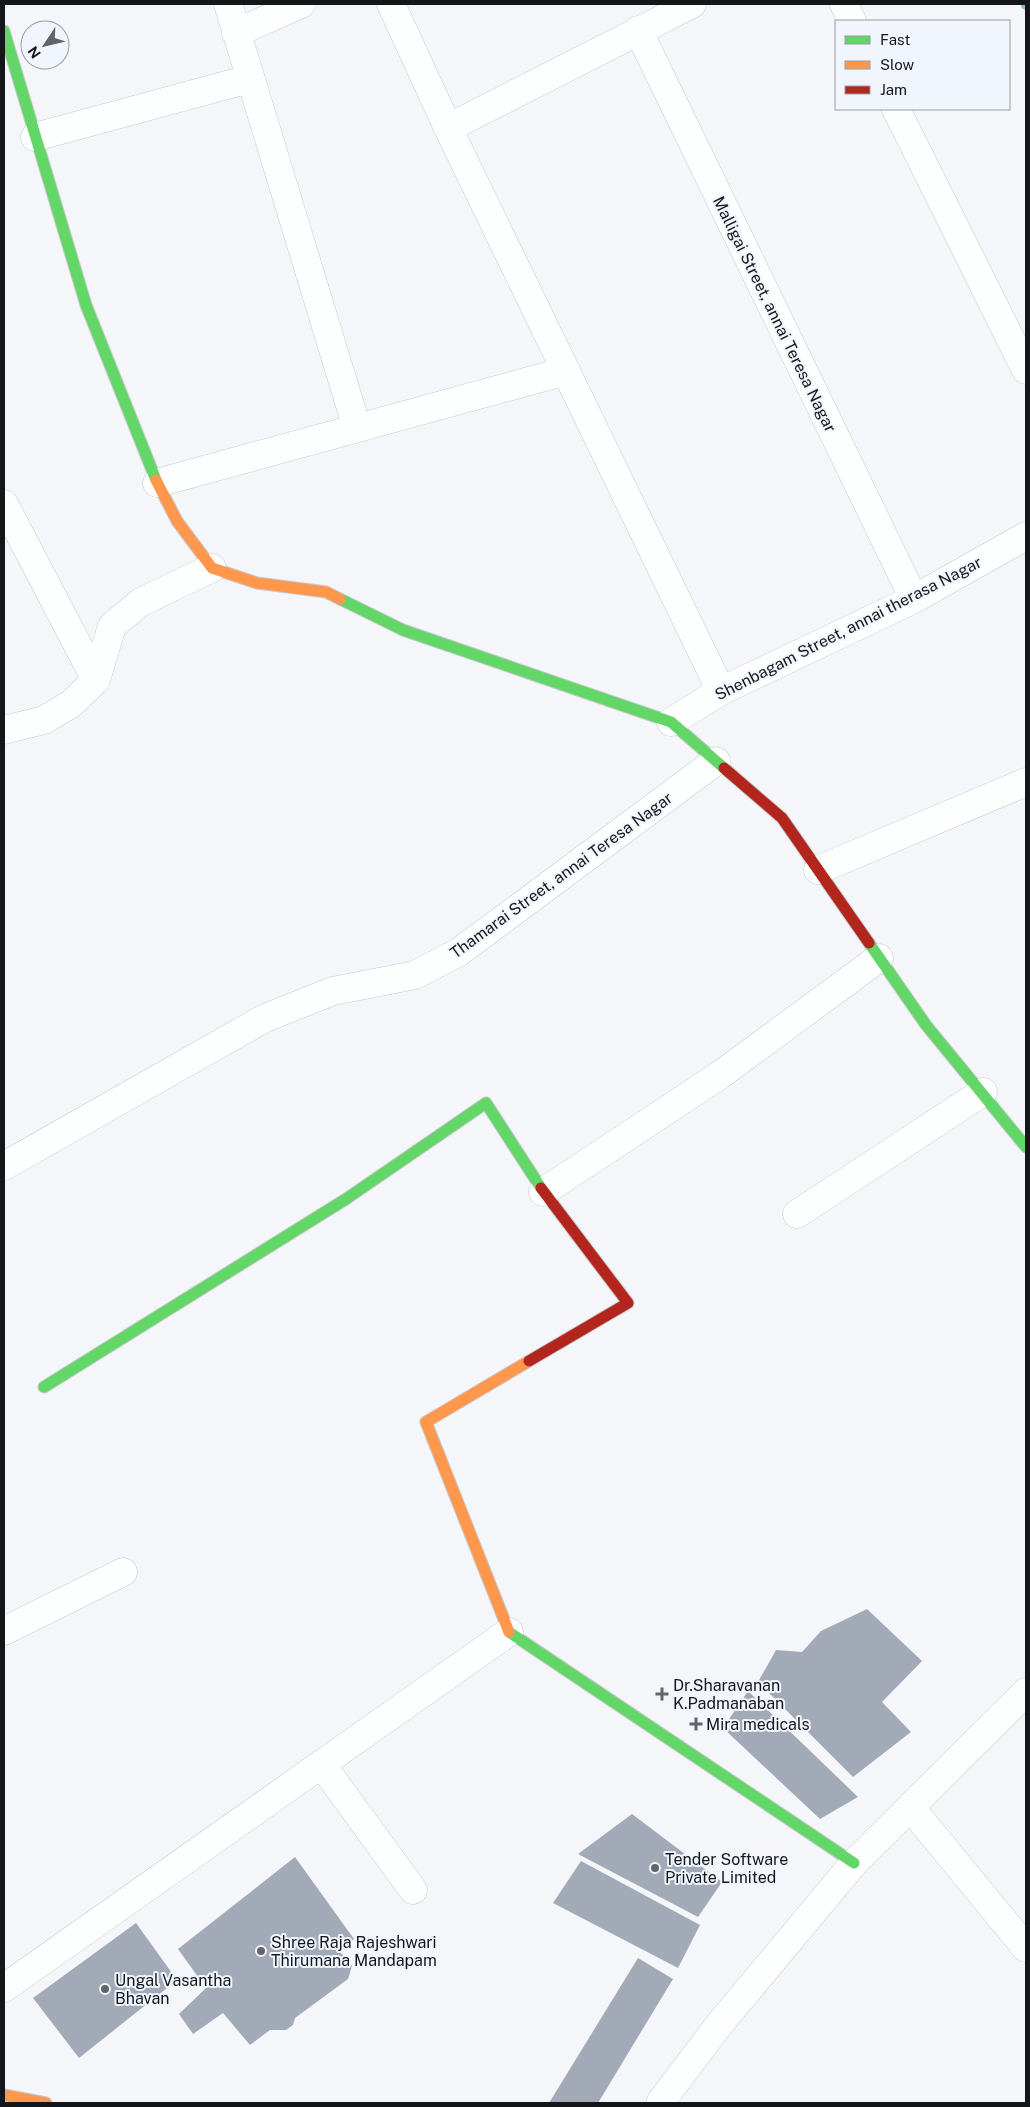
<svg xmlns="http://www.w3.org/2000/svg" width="1030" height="2107" viewBox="0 0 1030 2107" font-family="'Public Sans',sans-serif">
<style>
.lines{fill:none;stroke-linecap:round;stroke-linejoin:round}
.stream{stroke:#87bede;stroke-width:10}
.building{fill:#a3aab7}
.street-casing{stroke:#c7c9cd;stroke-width:29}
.fast-casing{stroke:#c7c9cd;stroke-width:13}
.slow-casing{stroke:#c7c9cd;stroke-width:13}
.jam-casing{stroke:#c7c9cd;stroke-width:13}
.street{stroke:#fdfefe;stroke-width:28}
.fast{stroke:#63d668;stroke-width:11}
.slow{stroke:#ff974d;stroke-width:11}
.jam{stroke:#b3261e;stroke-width:11}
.poi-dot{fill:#636468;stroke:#f0f5fe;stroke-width:2}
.labels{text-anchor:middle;stroke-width:4;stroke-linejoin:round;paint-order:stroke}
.street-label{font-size:16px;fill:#151619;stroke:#f0f5fe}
.poi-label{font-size:16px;fill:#151619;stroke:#f0f5fe;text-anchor:start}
</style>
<rect width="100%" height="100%" fill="#f4f6fa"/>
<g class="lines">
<path class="stream" d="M1026 4V5"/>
</g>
<path class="building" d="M867 1609 922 1661 882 1702 911 1732 853 1777 758 1682 776 1650 802 1652 821 1631Z
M748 1691 858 1797 820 1819 723 1728Z
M632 1814 722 1882 698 1917 578 1854Z
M295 1857 354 1939 340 1952 352 1966 348 1979 295 2018 293 2025 286 2030H270L250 2045 223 2013 193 2034 179 2014 206 1988 178 1949Z
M581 1861 700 1925 678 1968 553 1903Z
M136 1923 177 1980 79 2058 33 1998Z
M638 1958 673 1979 598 2103H549Z"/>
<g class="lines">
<defs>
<path id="street" d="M228 4 357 428
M391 4 448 128 721 691
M844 4 852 21
M638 30 914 599
M236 33 301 4
M896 109 1026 370
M448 128 692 4
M35 137 249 79
M157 483 566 371
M4 504 96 680
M671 722 721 691 914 599 1026 536
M4 730 44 720 71 704 96 680 112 626 141 602 212 568
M818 870 1026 782
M4 1166 265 1018 333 991 415 975 459 952 716 761
M543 1192 720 1075 879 958
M797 1214 983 1092
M4 1631 123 1572
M322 1765 413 1890
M911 1808 1026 1948
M4 1988 509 1632
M660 2103 718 2026 854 1863 1026 1692"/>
<path id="fast" d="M4 31 86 305 156 480
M340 599 403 630 671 722 724 768
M869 943 926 1025 1026 1147
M44 1387 346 1199 486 1103 541 1188
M509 1632 854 1863"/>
<path id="slow" d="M156 480 177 521 212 568 257 583 326 592 340 599
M509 1632 426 1422 529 1361
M4 2095 46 2103"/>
<path id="jam" d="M724 768 782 818 869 943
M529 1361 628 1303 541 1188"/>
</defs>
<use href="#street" class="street-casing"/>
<use href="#fast" class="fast-casing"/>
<use href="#slow" class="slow-casing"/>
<use href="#jam" class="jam-casing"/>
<use href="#street" class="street"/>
<use href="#fast" class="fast"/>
<use href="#slow" class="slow"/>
<use href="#jam" class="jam"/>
</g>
<g class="poi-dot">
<path d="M659.5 1686.5h5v5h5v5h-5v5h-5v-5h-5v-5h5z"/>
<path d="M693.5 1716.5h5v5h5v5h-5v5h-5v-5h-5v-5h5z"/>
<circle cx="655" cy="1868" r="5"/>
<circle cx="261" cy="1951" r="5"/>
<circle cx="105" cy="1989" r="5"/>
</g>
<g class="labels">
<g class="street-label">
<text transform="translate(775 314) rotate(64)" y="6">Malligai Street, annai Teresa Nagar</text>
<text transform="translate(848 628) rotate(-27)" y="6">Shenbagam Street, annai therasa Nagar</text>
<text transform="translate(561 875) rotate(-36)" y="6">Thamarai Street, annai Teresa Nagar</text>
</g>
<g class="poi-label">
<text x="673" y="1691">Dr.Sharavanan<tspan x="673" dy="18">K.Padmanaban</tspan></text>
<text x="706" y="1730">Mira medicals</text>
<text x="665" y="1865">Tender Software<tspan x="665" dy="18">Private Limited</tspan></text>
<text x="271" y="1948">Shree Raja Rajeshwari<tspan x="271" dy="18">Thirumana Mandapam</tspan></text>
<text x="115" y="1986">Ungal Vasantha<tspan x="115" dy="18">Bhavan</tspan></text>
</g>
</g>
<rect width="1030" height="2107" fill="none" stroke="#151619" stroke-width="10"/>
<rect x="835" y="20" width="175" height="90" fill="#f0f5fe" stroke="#989ca2"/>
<rect x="845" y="36" width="25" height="8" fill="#63d668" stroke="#989ca2"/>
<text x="880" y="45" font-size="15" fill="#151619">Fast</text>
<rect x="845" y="61" width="25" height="8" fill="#ff974d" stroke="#989ca2"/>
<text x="880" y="70" font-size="15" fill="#151619">Slow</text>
<rect x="845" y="86" width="25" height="8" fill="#b3261e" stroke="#989ca2"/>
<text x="880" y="95" font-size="15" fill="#151619">Jam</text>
<g transform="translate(45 45) rotate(235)"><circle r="24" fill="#f0f5fe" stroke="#989ca2"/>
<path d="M0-4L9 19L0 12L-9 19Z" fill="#636468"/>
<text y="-8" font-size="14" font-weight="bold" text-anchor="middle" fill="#151619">N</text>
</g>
</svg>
